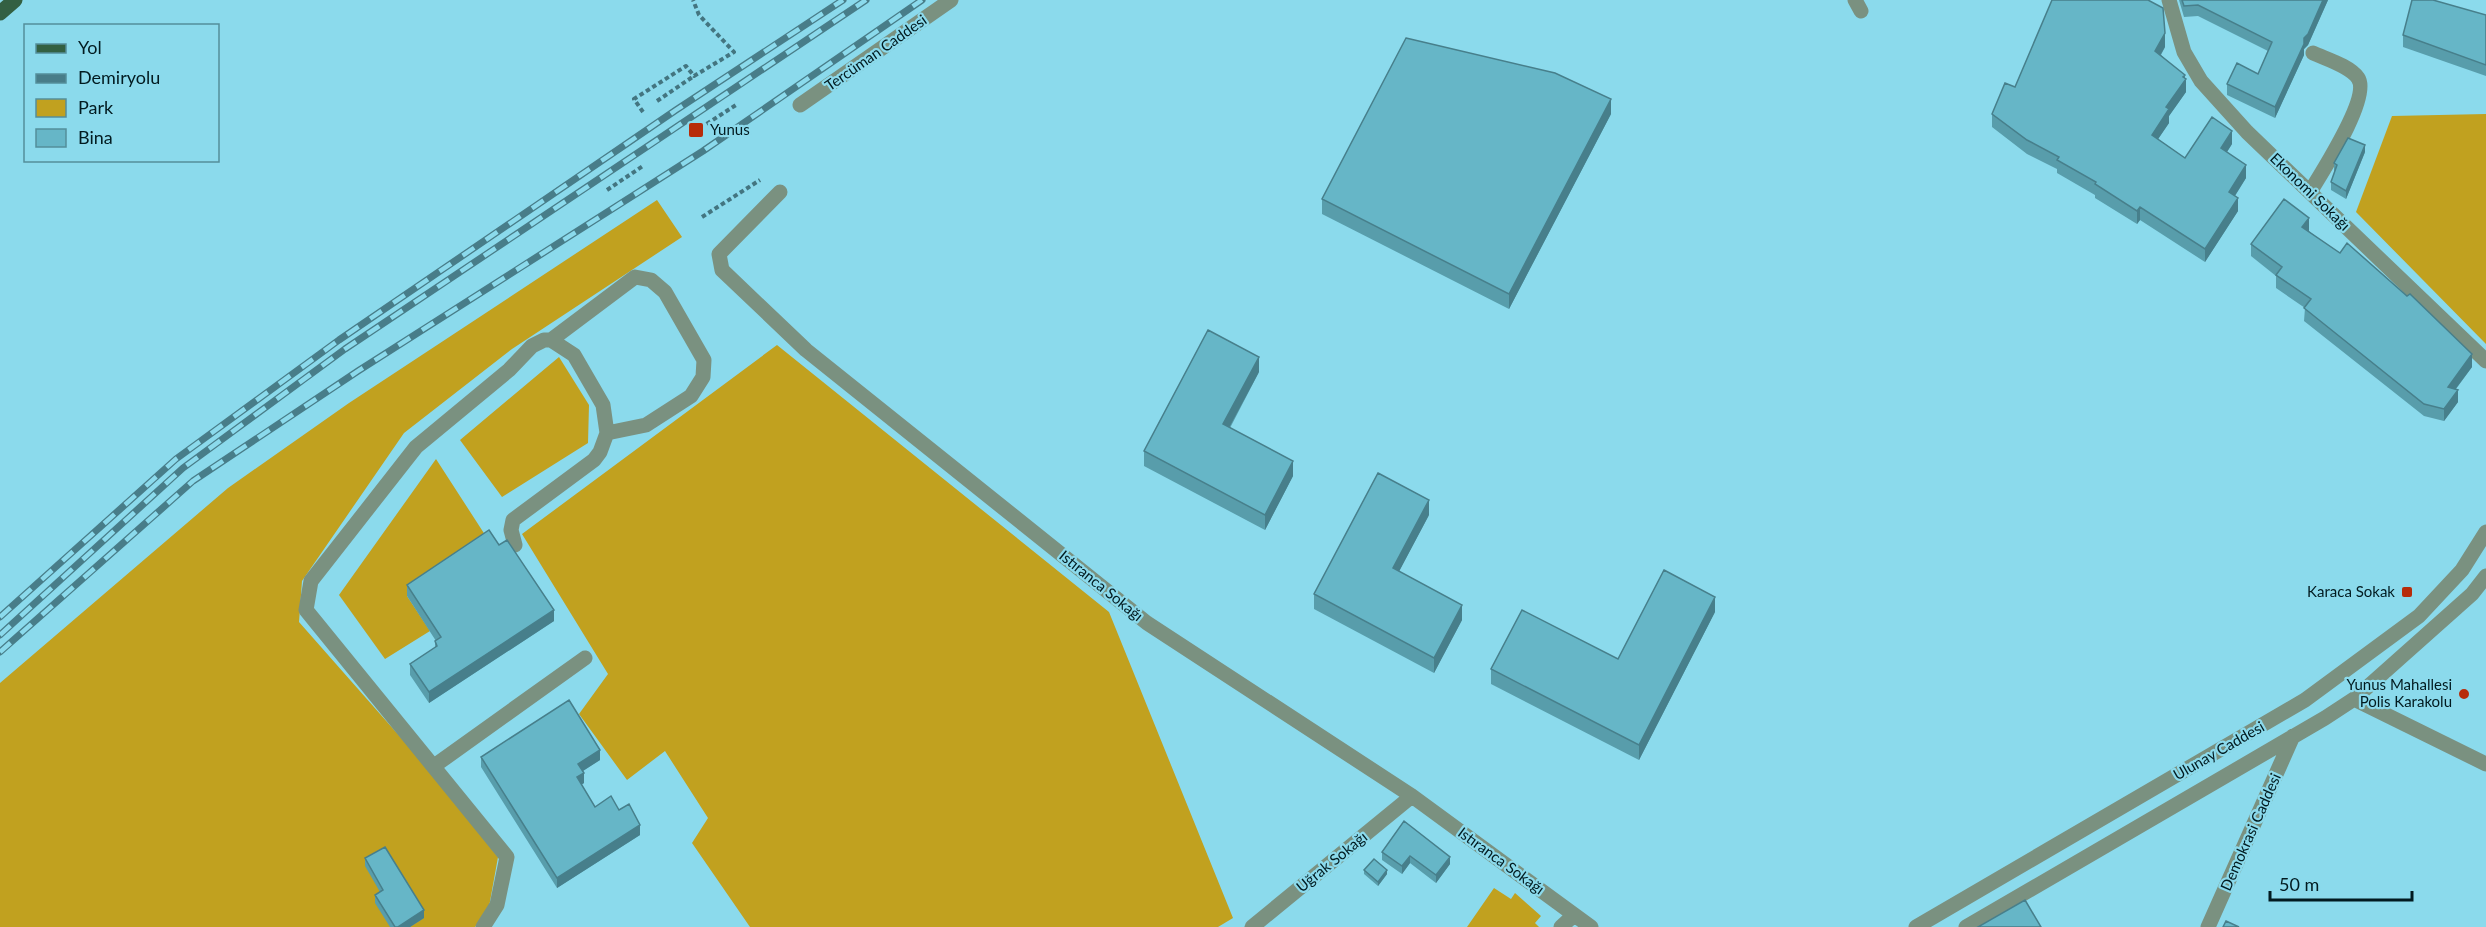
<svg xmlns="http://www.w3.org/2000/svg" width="2486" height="927" viewBox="0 0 2486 927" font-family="Lato,sans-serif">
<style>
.green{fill:#c1a11f}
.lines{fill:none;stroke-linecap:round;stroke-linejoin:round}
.path{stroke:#437580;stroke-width:4;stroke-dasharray:4.5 3;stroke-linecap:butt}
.minor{stroke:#7a9180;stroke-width:15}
.major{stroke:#336042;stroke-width:15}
.rail-casing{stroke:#487d89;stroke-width:7}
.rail{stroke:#8bdaec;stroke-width:4.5;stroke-dasharray:14;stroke-linecap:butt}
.wall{fill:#589dab}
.shaded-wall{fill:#477f8b}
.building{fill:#66b6c7;stroke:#477f8b;stroke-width:1.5}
.poi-dot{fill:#b72c0a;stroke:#8bdaec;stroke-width:2}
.labels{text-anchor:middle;stroke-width:4.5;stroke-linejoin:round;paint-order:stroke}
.street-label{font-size:15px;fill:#021b20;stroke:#8bdaec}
.poi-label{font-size:15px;fill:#021b20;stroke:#8bdaec;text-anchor:end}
</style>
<rect width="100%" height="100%" fill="#8bdaec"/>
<path class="green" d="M2486 114V344L2356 212 2392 116Z
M657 200 682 237 512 349 404 433 302 581 299 622 425 765 498 857 489 907 475 927H0V683L228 488 349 403Z
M777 345 1109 612 1233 918 1218 927H750L692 843 708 818 665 751 627 780 579 714 608 674 522 534Z
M559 357 589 405 588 443 502 497 460 440Z
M436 459 489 541 407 596 430 631 385 659 339 595Z
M1494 888 1511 899 1515 893 1541 916 1535 923 1539 927H1467Z"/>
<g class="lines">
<path class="path" d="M657 101 694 76
M643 112 634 99 686 66 694 76 734 52 699 15 693 0
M694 132 736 105
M607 190 643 166
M702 217 760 180"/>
<path class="minor" d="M1855 0 1861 11
M2169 0 2184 52 2201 81 2247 132 2486 361
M800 105 951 0
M780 192 719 254 722 270 806 350 1147 623 1412 796 1591 927
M2310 192C2322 172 2371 97 2358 78 2350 66 2326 59 2313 53
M551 340 635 277 651 280 665 292 704 360 703 377 691 396 646 425 607 433
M2354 699 2486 764
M434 766 585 658
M483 927 497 905 507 857 306 610 311 581 416 447 509 370 532 346 544 340H551L574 355 603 405 607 433 600 452 594 460 513 520 511 530 515 545
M1252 927 1412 796
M1561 927 1574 915
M1916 927 2305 700 2419 616 2462 570 2486 532
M1966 927 2325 718 2354 699 2472 594 2486 576
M2208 927 2293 736"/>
<path class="major" d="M0 13 15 0"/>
<defs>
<path id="rail" d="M0 617 176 459 339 340 676 110 843 0
M0 635 183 468 345 349 866 0
M0 652 193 481 358 371 703 151 922 0"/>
</defs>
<use href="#rail" class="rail-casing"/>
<use href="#rail" class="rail"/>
</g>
<path class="wall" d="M2179 0H2328L2308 45 2304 49V55L2275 118 2227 95V84L2258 74 2268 51 2198 16 2184 17Z
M2486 15V76L2403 47V35Z
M2165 47 2161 55 2185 78 2186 92 2169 116V123L2158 139 2185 158 2232 144 2227 152 2246 178 2235 196 2238 211 2205 262 2140 220 2137 224 2095 198V195L2057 173V169L2027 154 1992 127V114L2015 87Z
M1611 114 1509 309 1322 214V199Z
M2365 152 2346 199 2331 190V182L2335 171H2334V163Z
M2309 231 2472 367 2456 389 2458 402 2444 421 2424 416 2304 321 2305 308 2276 288V276L2251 256V244Z
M1259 372 1230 428 1293 476 1265 530 1144 466V451Z
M1429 515 1399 571 1462 620 1434 673 1314 609V594Z
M499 545 554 621 429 703 410 675V664L435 648V641H436L407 596V585Z
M1715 612 1639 760 1491 684V669L1618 659Z
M481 757 600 760 583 771 584 783 581 785 595 807 619 810 640 835 557 888 481 767Z
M1404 821 1450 864 1436 883 1410 863 1402 874 1382 860V852Z
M365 858 424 918 410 927H390L375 903V895L380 892 365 866Z
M1364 870 1387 874 1378 886 1364 874Z"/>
<path class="shaded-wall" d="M2323 0H2328L2308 45 2304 49V55L2275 118V107L2304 38Z
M2165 33V47L2155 64V51Z
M2185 75V81L2186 79V92L2169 116V123L2152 148V135L2166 107Z
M1611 99V114L1509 309V294Z
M2232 131V144L2221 161V148Z
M2365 145V152L2346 199V191Z
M2246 165V178L2229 205V192Z
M2238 198V211L2205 262V249Z
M2140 207V220L2137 224V211Z
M2309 218V231L2302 240V227Z
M2472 354V367L2448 399V387Z
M1259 357V372L1223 439V424Z
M2458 390V402L2444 421V409Z
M1293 461V476L1265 530V515Z
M1429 500V515L1393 583V568Z
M1715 597V612L1639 760V745Z
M1462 605V620L1434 673V658Z
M554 610V621L429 703V692Z
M600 750V760L578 774V764Z
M584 773V783L577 787V777Z
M640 825V835L557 888V878Z
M1410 856V863L1402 874V866Z
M1450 857V864L1436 883V875Z
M1387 870V874L1378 886V882Z
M424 910V918L410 927H398Z"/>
<path class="building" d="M2052 0H2148L2163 8 2165 33 2155 51 2185 75 2183 77 2186 79 2166 107 2169 109 2152 135 2185 158 2212 117 2232 131 2221 148 2246 165 2229 192 2238 198 2205 249 2140 207 2137 211 2095 184 2096 182 2057 160 2059 157 2027 140 1992 114 2005 83 2015 87Z
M2182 0H2323L2308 34 2304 38V44L2275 107 2227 84 2237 63 2258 74 2272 42 2198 5 2184 6Z
M2412 0H2433L2486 15V65L2403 35Z
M1406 38 1555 73 1611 99 1509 294 1322 199Z
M2348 138 2365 145 2346 191 2331 182 2337 165 2334 163Z
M2284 199 2309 218 2302 227 2340 253 2347 243 2407 296 2410 294 2472 354 2448 387 2458 390 2444 409 2424 404 2304 308 2311 299 2276 275 2282 267 2251 244Z
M1208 330 1259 357 1223 424 1293 461 1265 515 1144 451Z
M1378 473 1429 500 1393 568 1462 605 1434 658 1314 594Z
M489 530 499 545 507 540 554 610 429 692 410 664 437 646 435 641 441 637 407 585Z
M1664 570 1715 597 1639 745 1491 669 1522 610 1618 659Z
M569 700 600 750 578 764 584 773 577 777 595 807 611 796 619 810 629 804 640 825 557 878 481 757Z
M1404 821 1450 857 1436 875 1410 856 1402 866 1382 852Z
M385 847 424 910 398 927H395L375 895 383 890 365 858Z
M1374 859 1387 870 1378 882 1364 870Z
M2025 900 2041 927H1978Z
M2226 921 2239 927H2223Z"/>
<g class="poi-dot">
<rect x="688" y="122" width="16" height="16" rx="3"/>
<rect x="2401" y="586" width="12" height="12" rx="3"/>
<circle cx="2464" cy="694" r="6"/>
</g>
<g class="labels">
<g class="street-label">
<text transform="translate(876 53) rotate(-35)" y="5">Tercüman Caddesi</text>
<text transform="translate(2310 192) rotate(44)" y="5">Ekonomi Sokağı</text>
<text transform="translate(1101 586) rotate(39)" y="5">Istıranca Sokağı</text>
<text transform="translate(2219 751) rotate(-30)" y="5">Ulunay Caddesi</text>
<text transform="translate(2251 832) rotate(-66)" y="5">Demokrasi Caddesi</text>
<text transform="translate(1501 861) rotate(36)" y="5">Istıranca Sokağı</text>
<text transform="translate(1332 862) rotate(-39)" y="5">Uğrak Sokağı</text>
</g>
<g class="poi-label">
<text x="710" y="135" text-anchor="start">Yunus</text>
<text x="2395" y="597">Karaca Sokak</text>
<text x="2452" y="690">Yunus Mahallesi<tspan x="2452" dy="17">Polis Karakolu</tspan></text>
</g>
</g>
<rect x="24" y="24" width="195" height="138" fill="#8bdaec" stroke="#548e9a" stroke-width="1.5"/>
<rect x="36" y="44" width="30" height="9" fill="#336042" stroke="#548e9a" stroke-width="1.5"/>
<text x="78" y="54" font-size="18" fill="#021b20">Yol</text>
<rect x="36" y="74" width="30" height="9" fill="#487d89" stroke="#548e9a" stroke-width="1.5"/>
<text x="78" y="84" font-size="18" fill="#021b20">Demiryolu</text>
<rect x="36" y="99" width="30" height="18" fill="#c1a11f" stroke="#548e9a" stroke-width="1.5"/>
<text x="78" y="114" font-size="18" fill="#021b20">Park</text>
<rect x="36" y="129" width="30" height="18" fill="#66b6c7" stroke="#548e9a" stroke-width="1.5"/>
<text x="78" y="144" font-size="18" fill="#021b20">Bina</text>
<path d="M2270 891v9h142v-9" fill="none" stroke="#021b20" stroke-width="3"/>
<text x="2279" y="891" font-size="18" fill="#021b20" stroke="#8bdaec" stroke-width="4.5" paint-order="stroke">50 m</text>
</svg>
